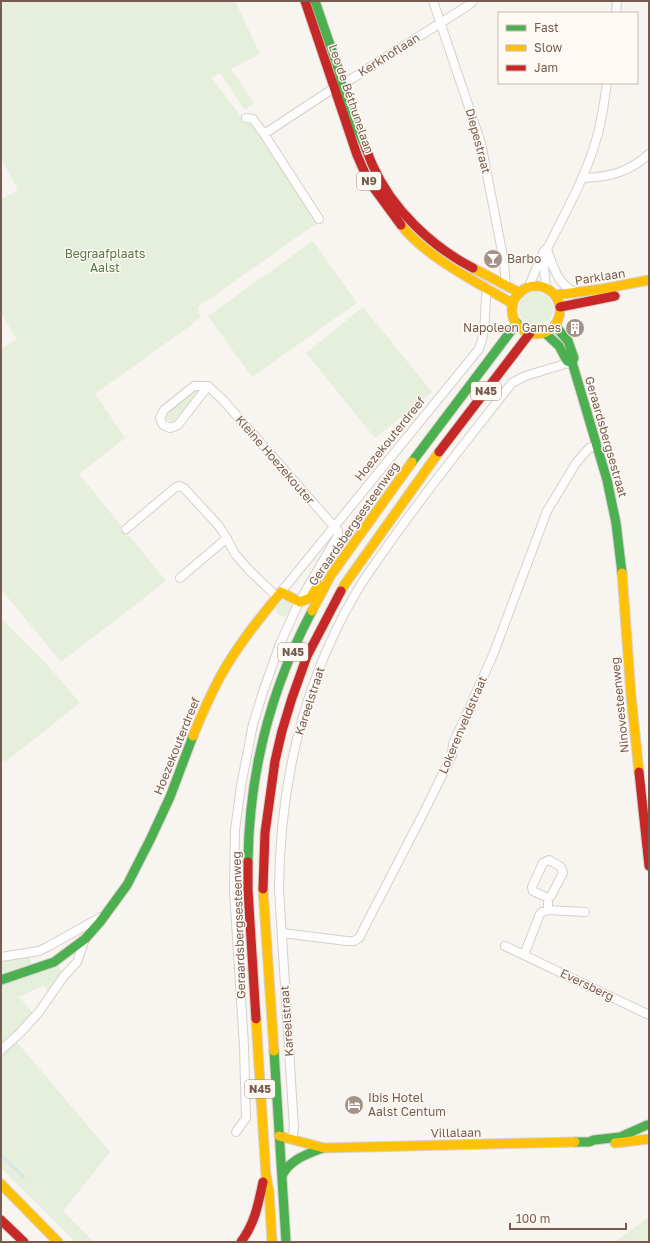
<svg xmlns="http://www.w3.org/2000/svg" width="650" height="1243" viewBox="0 0 650 1243" font-family="'Golos Text',sans-serif">
<style>
.green{fill:#e6eedc}
.lines{fill:none;stroke-linecap:round;stroke-linejoin:round}
.stream{stroke:#d2e7e8;stroke-width:2.5}
.street-casing{stroke:#d5d0cb;stroke-width:10}
.fast-casing{stroke:#d8d1cc;stroke-width:11}
.slow-casing{stroke:#d8d1cc;stroke-width:11}
.jam-casing{stroke:#d8d1cc;stroke-width:11}
.street{stroke:#fefdfd;stroke-width:8}
.fast{stroke:#4caf50;stroke-width:9}
.slow{stroke:#ffc107;stroke-width:9}
.jam{stroke:#c62828;stroke-width:9}
.labels{text-anchor:middle;stroke-width:3;stroke-linejoin:round;paint-order:stroke}
.shield{fill:#fef9f3;stroke:#9f8b81;stroke-width:1}
.shield-label{font-size:11px;font-weight:bold;fill:#765c50}
.street-label{font-size:12px;fill:#765c50;stroke:#fef9f3}
.park-label{font-size:12px;fill:#597a49;stroke:#fef9f3}
.poi-label{font-size:12px;fill:#765c50;stroke:#fef9f3;text-anchor:start}
</style>
<rect width="100%" height="100%" fill="#f8f4f0"/>
<path class="green" d="M1 1H235L260 54 231 69 254 103 245 110 220 73 211 78 247 124 252 121 317 223 198 307 200 317 190 326 95 394 125 438 79 474 166 581 61 662 1 589V349L17 339 1 314V199L18 190 1 158Z
M313 241 357 303 252 377 208 316Z
M519 309a17 17 0 1 1 34 0a17 17 0 1 1-34 0Z
M363 307 432 392 375 438 306 353Z
M195 390H200V394L176 423H171L166 419 165 413Z
M282 600C305 602 281 630 275 608Z
M1 618 46 663 80 703 5 762 1 757Z
M30 957 32 965 1 975V960Z
M58 964 62 972 60 978 48 992 44 985 19 997 34 1014 1 1047V983Z
M16 1041 110 1152 63 1211 94 1242H75L1 1168V1054Z
M649 1217V1242H615Z"/>
<g class="lines">
<path class="stream" d="M1 1155 24 1177"/>
<defs>
<path id="street" d="M433 1 481 143 504 262 506 286
M616 13 617 1
M246 118 253 119 264 134 319 219
M264 134 334 88 353 78 469 5 473 1
M582 178C609 177 628 173 649 154
M548 252C553 267 559 287 576 292
M528 288 544 251 548 247C565 213 586 176 596 140 602 122 604 102 607 83
M546 288 544 268 548 254
M208 386 178 425 170 428 163 425 160 418 164 410 194 386H208L223 400 338 531V536L333 544 299 602 280 644 264 689 253 724 241 786 235 830 234 891 244 1046 246 1118 236 1132
M126 529 176 487 179 486 184 488 219 526 227 539 235 554 248 569 277 597
M180 578 227 538
M281 592 479 349C487 330 484 309 487 288
M548 910V898L551 896 563 873 561 867 549 860 543 863 532 887 533 891 548 898
M282 933 347 941H354L359 938 425 810 452 755 453 744 493 655 547 511 576 463 589 448 598 445
M505 946 649 1015
M524 955 540 914 542 912 548 910 585 912
M1 957 39 951 49 946 101 917
M1 1050 19 1034 39 1012 64 976 77 962 85 939
M292 1139 294 1128 279 889C280 784 303 682 357 591 365 577 375 564 384 551 424 493 469 438 512 383L525 376 572 362"/>
<path id="fast" d="M315 1 338 68 342 84 356 126 365 146
M556 324 558 329 568 341 574 358 572 362 607 480 616 523 622 573
M544 332 559 346 567 361 572 362
M412 462 517 323
M248 862C249 774 271 688 312 611
M1 980 54 962 85 939 100 922 127 885 150 840 170 797 193 736
M274 1051 286 1242
M575 1142H589L594 1140 620 1137 647 1125
M282 1176C289 1160 307 1154 323 1148"/>
<path id="slow" d="M401 225C427 258 477 282 513 304
M473 268 520 293
M512 310a24 24 0 1 1 48 0a24 24 0 1 1-48 0Z
M555 295 602 289 649 280
M622 573 631 695 639 772
M341 591 345 584 439 452
M312 611 331 575 412 462
M193 736C201 716 210 696 220 677 237 646 259 619 281 592L300 602 310 598 318 585
M263 889 274 1051
M256 1019 266 1176 269 1191 272 1242
M279 1136 324 1148 575 1142
M615 1143 649 1139
M1 1184 58 1242"/>
<path id="jam" d="M305 1 357 155 368 180 401 225
M365 146C368 153 370 160 373 166 392 209 432 247 473 268
M560 307 615 296
M439 452 530 333
M639 772 649 866
M248 862V890L256 1019
M263 889 265 833 275 761 282 731 292 698 307 656 341 591
M1 1220 24 1242
M241 1242C255 1223 258 1205 263 1182"/>
</defs>
<use href="#street" class="street-casing"/>
<use href="#fast" class="fast-casing"/>
<use href="#slow" class="slow-casing"/>
<use href="#jam" class="jam-casing"/>
<use href="#street" class="street"/>
<use href="#fast" class="fast"/>
<use href="#slow" class="slow"/>
<use href="#jam" class="jam"/>
</g>
<defs>
<symbol id="bar-disc" viewBox="-11 -11 22 22"><circle r="9.5" fill="#a49188" stroke="#fef9f3"/><path d="M-6-5H6L.8 .8V4.5H3.5V6h-7V4.5H-.8V.8Z" fill="#fff"/></symbol>
<symbol id="building-disc" viewBox="-11 -11 22 22"><circle r="9.5" fill="#a49188" stroke="#fef9f3"/><path d="M-4-6H4V6H1V3H-1V6H-4ZM-2.5-4.3h1.7v1.8h-1.7ZM.8-4.3h1.7v1.8H.8ZM-2.5-1h1.7V.8h-1.7ZM.8-1h1.7V.8H.8Z" fill="#fff"/></symbol>
<symbol id="hotel-disc" viewBox="-11 -11 22 22"><circle r="9.5" fill="#a49188" stroke="#fef9f3"/><path d="M-6-4.5h1.5V1H6V5H4.5V3h-9V5H-6ZM-4 0a1.8 1.8 0 1 1 3.6 0ZM.5 0V-2.5h3Q6-2.5 6 0Z" fill="#fff"/></symbol>
</defs>
<g fill-rule="evenodd">
<use href="#bar-disc" x="482" y="248" width="22" height="22"/>
<use href="#building-disc" x="564" y="317" width="22" height="22"/>
<use href="#hotel-disc" x="343" y="1094" width="22" height="22"/>
</g>
<g class="labels">
<g class="shield">
<rect x="357" y="172" width="24" height="18" rx="3"/>
<rect x="471" y="382" width="30" height="18" rx="3"/>
<rect x="278" y="643" width="30" height="18" rx="3"/>
<rect x="245" y="1080" width="30" height="18" rx="3"/>
</g>
<g class="shield-label">
<text x="369" y="185">N9</text>
<text x="486" y="395">N45</text>
<text x="293" y="656">N45</text>
<text x="260" y="1093">N45</text>
</g>
<g class="street-label">
<text transform="translate(389 55) rotate(-32)" y="4">Kerkhoflaan</text>
<text transform="translate(351 99) rotate(71)" y="4">Leo de Béthunelaan</text>
<text transform="translate(478 141) rotate(75)" y="4">Diepestraat</text>
<text transform="translate(600 277) rotate(-9)" y="4">Parklaan</text>
<text transform="translate(606 437) rotate(74)" y="4">Geraardsbergsestraat</text>
<text transform="translate(390 439) rotate(-51)" y="4">Hoezekouterdreef</text>
<text transform="translate(275 460) rotate(49)" y="4">Kleine Hoezekouter</text>
<text transform="translate(354 524) rotate(-55)" y="4">Geraardsbergsesteenweg</text>
<text transform="translate(310 701) rotate(-72)" y="4">Kareelstraat</text>
<text transform="translate(620 705) rotate(-96)" y="4">Ninovesteenweg</text>
<text transform="translate(463 725) rotate(-67)" y="4">Lokerenveldstraat</text>
<text transform="translate(177 746) rotate(-68)" y="4">Hoezekouterdreef</text>
<text transform="translate(239 925) rotate(-92)" y="4">Geraardsbergsesteenweg</text>
<text transform="translate(587 985) rotate(26)" y="4">Eversberg</text>
<text transform="translate(287 1021) rotate(-94)" y="4">Kareelstraat</text>
<text transform="translate(456 1133) rotate(-1)" y="4">Villalaan</text>
</g>
<g class="park-label">
<text x="105" y="258">Begraafplaats<tspan x="105" dy="14">Aalst</tspan></text>
</g>
<g class="poi-label">
<text x="507" y="263">Barbo</text>
<text x="561" y="332" text-anchor="end">Napoleon Games</text>
<text x="368" y="1102">Ibis Hotel<tspan x="368" dy="14">Aalst Centum</tspan></text>
</g>
</g>
<rect width="650" height="1243" fill="none" stroke="#765c50" stroke-width="4"/>
<rect x="498" y="12" width="140" height="72" fill="#fef9f3" stroke="#c8bab2"/>
<rect x="506" y="25" width="20" height="6" fill="#4caf50" stroke="#c8bab2"/>
<text x="534" y="32" font-size="12" fill="#765c50">Fast</text>
<rect x="506" y="45" width="20" height="6" fill="#ffc107" stroke="#c8bab2"/>
<text x="534" y="52" font-size="12" fill="#765c50">Slow</text>
<rect x="506" y="65" width="20" height="6" fill="#c62828" stroke="#c8bab2"/>
<text x="534" y="72" font-size="12" fill="#765c50">Jam</text>
<path d="M510 1223v6h116v-6" fill="none" stroke="#765c50" stroke-width="2"/>
<text x="516" y="1223" font-size="12" fill="#765c50" stroke="#fef9f3" stroke-width="3" paint-order="stroke">100 m</text>
</svg>
